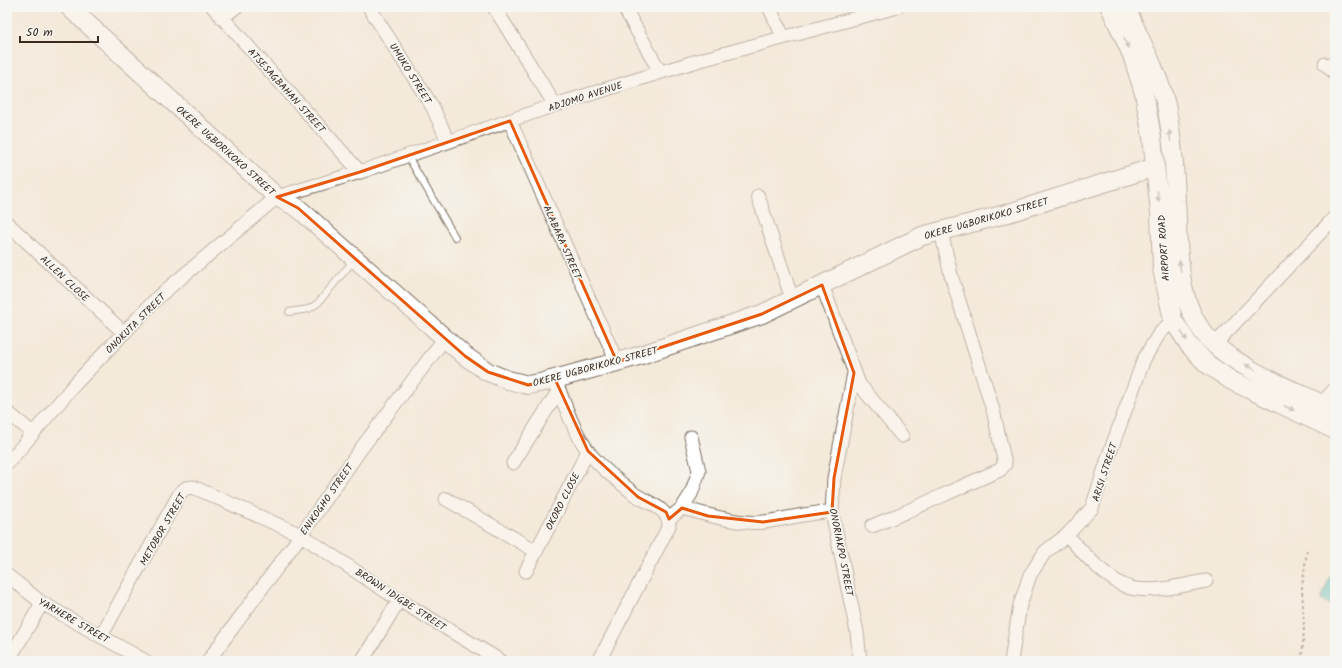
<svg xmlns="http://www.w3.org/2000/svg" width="1342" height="668" viewBox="0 0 1342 668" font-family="Kalam,sans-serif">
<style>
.water{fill:#4ebdc3;stroke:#447470}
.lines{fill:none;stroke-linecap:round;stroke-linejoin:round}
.lane-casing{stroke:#7c6d60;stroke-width:8}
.street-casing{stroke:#7c6d60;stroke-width:15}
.secondary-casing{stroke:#7c6d60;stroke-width:20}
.path{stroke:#7c6d60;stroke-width:2;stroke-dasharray:3 3;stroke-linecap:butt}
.lane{stroke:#fff;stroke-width:6}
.street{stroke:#fff;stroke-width:13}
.secondary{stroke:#fff;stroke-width:18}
.oneway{fill:#a79f9a}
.marked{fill:none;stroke:#e8590c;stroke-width:3;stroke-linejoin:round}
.labels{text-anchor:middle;stroke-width:3.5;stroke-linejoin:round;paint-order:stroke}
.street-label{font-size:10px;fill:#3b2a1e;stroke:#f6f6f2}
</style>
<rect width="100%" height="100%" fill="#f6f6f2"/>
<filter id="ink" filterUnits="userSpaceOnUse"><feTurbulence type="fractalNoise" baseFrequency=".025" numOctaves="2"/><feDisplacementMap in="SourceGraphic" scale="8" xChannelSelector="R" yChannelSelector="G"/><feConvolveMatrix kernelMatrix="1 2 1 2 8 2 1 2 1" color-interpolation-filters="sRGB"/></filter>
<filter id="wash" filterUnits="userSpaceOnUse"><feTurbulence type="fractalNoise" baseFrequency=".012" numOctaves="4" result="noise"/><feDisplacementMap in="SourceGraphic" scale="16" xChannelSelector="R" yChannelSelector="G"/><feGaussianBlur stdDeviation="0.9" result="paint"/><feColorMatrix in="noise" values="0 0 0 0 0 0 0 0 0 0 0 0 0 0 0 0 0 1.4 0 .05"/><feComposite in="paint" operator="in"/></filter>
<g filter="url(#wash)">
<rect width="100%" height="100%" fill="#f4eada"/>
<path class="water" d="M1330 575 1335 577V596L1331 606 1321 600Z"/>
</g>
<g filter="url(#ink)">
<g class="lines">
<defs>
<path id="lane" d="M407 155 455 237
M289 312 309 309 318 303 354 260"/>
<path id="street" d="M213 7 360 172
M369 7 432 106 448 141
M494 7 555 105
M624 7 660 72
M769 7 783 36
M222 18 236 7
M1325 64 1335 73
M510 121 617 362
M758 196 792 299
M7 223 124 333
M822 285 859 384 902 436
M1215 344 1335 217
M854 373 834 478 832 512 857 632 860 661
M555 379C564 403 573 430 588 451 600 468 618 480 633 493 646 503 669 507 669 526L599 661
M1322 403 1335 389
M7 412 33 433
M513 463 559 390
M7 464 75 384 158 297 277 197 360 172 555 105 697 61 897 7
M446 499 536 551
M682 508 691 494 699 471 691 437
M669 519 682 508C704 514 741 525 764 522 787 519 809 512 832 512
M872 526C915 509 957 488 1000 470L1005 464 993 410 951 275 941 231
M1067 535C1082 552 1113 587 1136 589 1159 592 1184 585 1206 581
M526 571 588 451
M7 575 42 603 145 661
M101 636 180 493 186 488 193 487 301 535 399 600 501 661
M8 661 42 603
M208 661 301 535 360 450 445 338
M362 661 399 600
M1011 661 1020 605 1030 575 1045 552 1067 535 1092 508 1110 452 1144 359 1159 334 1173 320"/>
<path id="secondary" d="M69 7 277 197 298 208 465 356 488 372 508 380 528 385 544 382 635 357 762 314 922 236 1002 215 1155 167
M1110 7 1132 55 1144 93 1152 137 1160 213 1162 269 1173 320 1189 345 1207 364 1232 381 1335 430
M1126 7C1139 39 1158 71 1166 105 1172 135 1175 170 1176 201 1179 246 1175 301 1207 337 1233 367 1298 392 1335 410"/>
</defs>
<use href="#lane" class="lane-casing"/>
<use href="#street" class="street-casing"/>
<use href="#secondary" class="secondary-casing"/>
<path class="path" d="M1302 661 1304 627 1302 587 1307 550"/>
<use href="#lane" class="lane"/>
<use href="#street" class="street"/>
<use href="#secondary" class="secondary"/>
</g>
<defs><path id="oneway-solid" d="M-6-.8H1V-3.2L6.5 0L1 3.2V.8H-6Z"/></defs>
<g class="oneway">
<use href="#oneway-solid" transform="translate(1126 43) rotate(66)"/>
<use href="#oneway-solid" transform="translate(1170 136) rotate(-97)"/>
<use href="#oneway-solid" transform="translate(1158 196) rotate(83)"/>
<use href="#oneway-solid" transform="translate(1180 266) rotate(-97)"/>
<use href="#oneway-solid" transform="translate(1184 336) rotate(58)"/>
<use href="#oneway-solid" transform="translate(1250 367) rotate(-151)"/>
<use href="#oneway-solid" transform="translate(1289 408) rotate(25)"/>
</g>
</g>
<path d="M0 0H1342V668H0ZM510 121 617 362 762 314 822 285 854 373 834 478 832 512 763 522 708 516 682 508 669 519 666 512 638 497 588 451 555 379 528 385 488 372 465 356 298 208 277 197 360 172Z" fill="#f4eada" fill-opacity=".55" fill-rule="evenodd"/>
<path class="marked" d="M510 121 617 362 762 314 822 285 854 373 834 478 832 512 763 522 708 516 682 508 669 519 666 512 638 497 588 451 555 379 528 385 488 372 465 356 298 208 277 197 360 172Z"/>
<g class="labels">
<g class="street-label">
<text transform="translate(411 73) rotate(58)" y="4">UMUKO STREET</text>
<text transform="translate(287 90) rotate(48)" y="4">ATSESAGBAHAN STREET</text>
<text transform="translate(585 96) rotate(-18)" y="4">ADJOMO AVENUE</text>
<text transform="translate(226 150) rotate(42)" y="4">OKERE UGBORIKOKO STREET</text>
<text transform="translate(986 218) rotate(-16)" y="4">OKERE UGBORIKOKO STREET</text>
<text transform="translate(563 242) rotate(66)" y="4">ALABARA STREET</text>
<text transform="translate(1163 248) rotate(-94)" y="4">AIRPORT ROAD</text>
<text transform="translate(65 278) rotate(43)" y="4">ALLEN CLOSE</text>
<text transform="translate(135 323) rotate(-45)" y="4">ONOKUTA STREET</text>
<text transform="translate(595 366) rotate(-15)" y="4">OKERE UGBORIKOKO STREET</text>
<text transform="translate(1104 472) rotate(-72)" y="4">ARISI STREET</text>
<text transform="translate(326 499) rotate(-55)" y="4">ENIKOGHO STREET</text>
<text transform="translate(562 501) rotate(-63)" y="4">OKORO CLOSE</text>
<text transform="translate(162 529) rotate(-60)" y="4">METOBOR STREET</text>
<text transform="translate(842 552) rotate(79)" y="4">ONORIAKPO STREET</text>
<text transform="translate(401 599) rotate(33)" y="4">BROWN IDIGBE STREET</text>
<text transform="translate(74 620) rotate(30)" y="4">YARHERE STREET</text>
</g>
</g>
<rect width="1342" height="668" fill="none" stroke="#f6f6f2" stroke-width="24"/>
<path d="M20 36v6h78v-6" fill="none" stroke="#3b2a1e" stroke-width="2"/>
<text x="26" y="36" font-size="12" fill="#3b2a1e" stroke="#f6f6f2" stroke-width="3" paint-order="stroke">50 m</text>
</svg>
